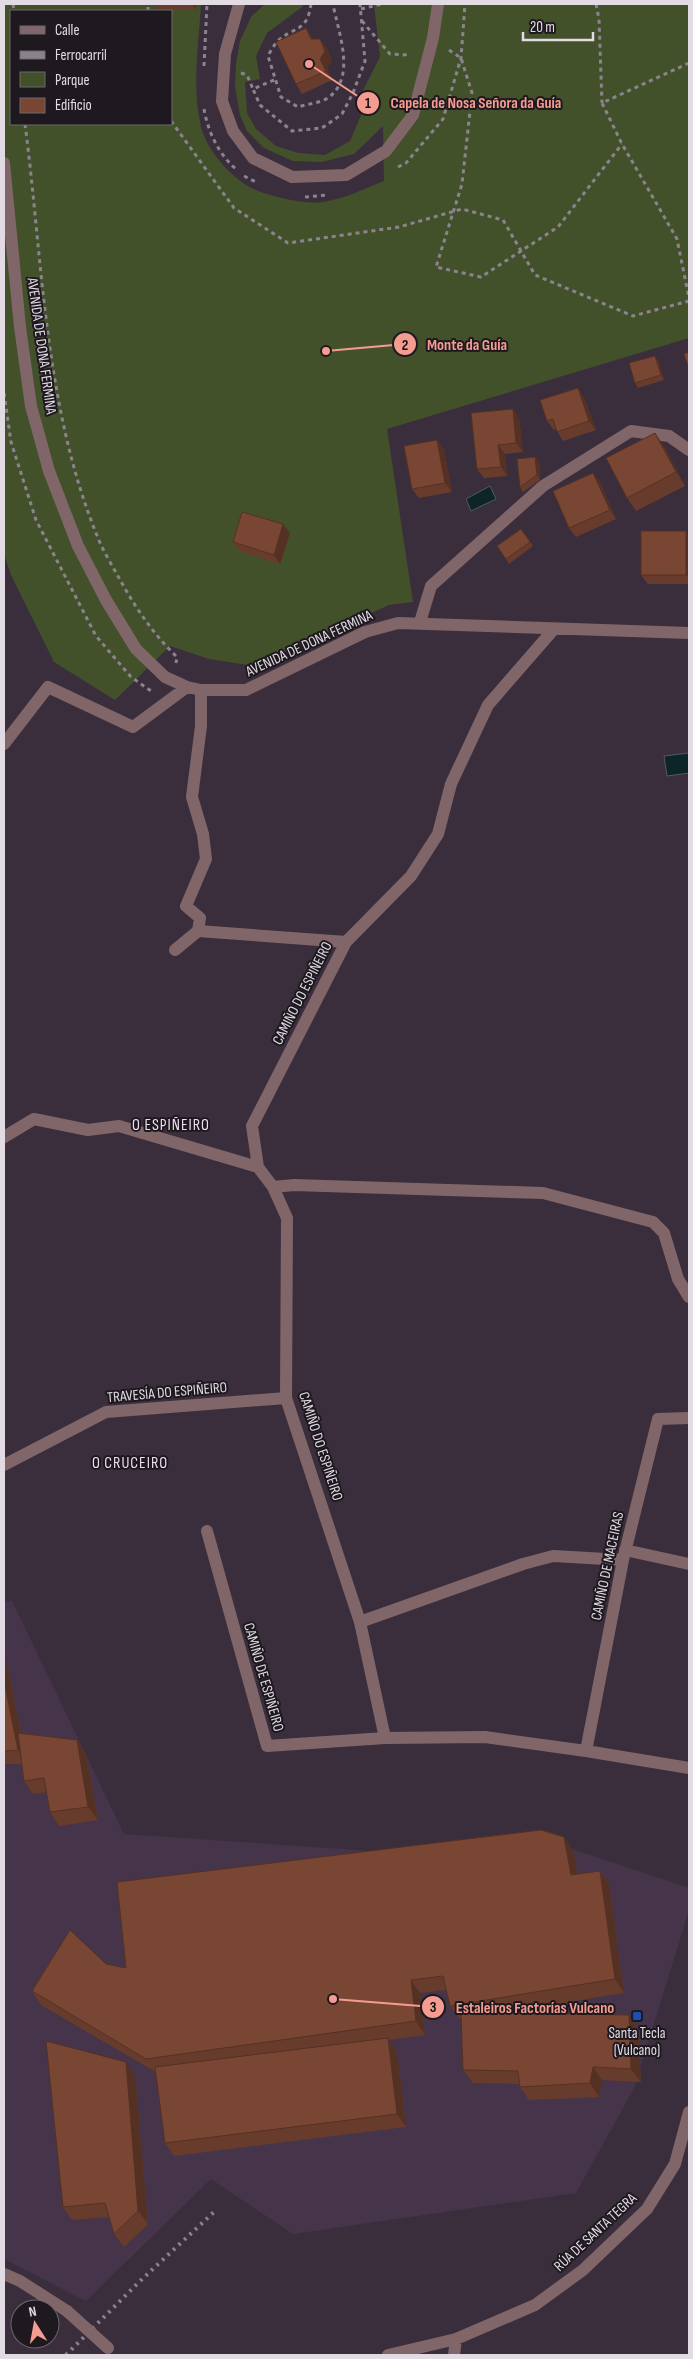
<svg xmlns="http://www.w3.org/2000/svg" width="693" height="2359" viewBox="0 0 693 2359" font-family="'Sofia Sans Condensed',sans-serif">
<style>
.built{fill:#46354a}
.green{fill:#43512b;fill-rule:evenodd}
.water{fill:#0d2528;stroke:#4d5c60}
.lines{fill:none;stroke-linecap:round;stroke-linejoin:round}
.path{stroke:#8d838f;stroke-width:3;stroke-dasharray:4 4;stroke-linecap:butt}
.minor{stroke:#816669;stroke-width:12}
.rail{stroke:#8c828e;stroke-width:4;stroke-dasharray:2.5 5;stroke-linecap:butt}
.minor-bridge{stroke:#816669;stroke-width:12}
.wall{fill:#683c2c}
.shaded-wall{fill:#553124}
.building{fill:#794633;stroke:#553124}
.transit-dot{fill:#1a4fb4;stroke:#1e181f;stroke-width:2}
.labels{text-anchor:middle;stroke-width:4;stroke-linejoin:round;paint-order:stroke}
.street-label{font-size:15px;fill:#e2dbe4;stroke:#1e181f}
.poi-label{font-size:15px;fill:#e2dbe4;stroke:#1e181f}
.neighbourhood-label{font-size:16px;letter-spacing:1px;fill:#eedef1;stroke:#1e181f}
.leader{fill:none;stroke:#f59c90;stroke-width:2}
.callout-dot{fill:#f59c90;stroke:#1e181f;stroke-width:2}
.mark-label{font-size:15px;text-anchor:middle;font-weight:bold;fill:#111}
.callout-label{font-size:16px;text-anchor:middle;font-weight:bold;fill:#f59c90;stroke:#1e181f;stroke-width:4;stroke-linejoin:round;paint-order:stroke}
</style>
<rect width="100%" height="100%" fill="#3a2e3d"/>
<path class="built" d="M12 1601 124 1834 371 1851 551 1842 689 1888V1910L634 2088 576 2193 293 2234 211 2179 86 2301 4 2259V1602Z"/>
<path class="green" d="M4 4H201C199 42 192 83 200 122 204 146 225 171 246 185 261 195 305 205 323 202 344 199 364 189 384 181L383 126 354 154 322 162 293 161 264 148 247 131 240 115 235 86 236 64 240 41 251 17 265 4H303L302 7 267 33 256 56 260 79 245 82 247 113 256 129 276 146 298 153 325 155 350 141 361 115 360 96 380 57 374 4H689V338L387 429 413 602 389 605 254 666 209 659 170 646 115 700 54 662 11 575 4 554ZM11 11H171V124H11Z"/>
<path class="water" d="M490 486 496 499 471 511 466 499Z
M689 753V773L667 776 664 756Z"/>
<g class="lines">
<path class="path" d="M13 4 14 11
M311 4C307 34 293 25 276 43 273 47 270 52 268 56L281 97 298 107C307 104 320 103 328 98 357 77 338 32 333 4
M596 4 599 19 602 103
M361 9 382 4
M148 11V4
M362 21 390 54 405 55 410 52
M449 50 461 58 472 93 462 184 436 267 481 277 558 227 622 144
M689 63 602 103 622 144 677 239 689 298
M204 66 207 4
M241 73 247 75 253 89
M274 80 253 89 260 105 292 131 322 128 342 114 353 93 365 61 360 4
M204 109C208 132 219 155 237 170
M171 121 234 208 288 243 399 227 462 209 503 220 535 275 633 316 689 301
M25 124C43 262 44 407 98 538 103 551 112 565 119 578 135 607 153 634 177 657L176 663
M398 167 406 163 443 119 461 58 465 4
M244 176 256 182
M305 197 328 195
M4 393 11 442 36 520 96 636 131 677 151 691"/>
<path class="minor" d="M239 4 225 54 222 101 233 131 253 158 292 177 346 175 386 151 413 115 433 38 438 4
M4 163 20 327 31 406 49 471 78 546 106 600 136 649 165 677 187 687 201 690H246L365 632 398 623 689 633
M420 622 431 586 543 486 631 431 669 436 689 450
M554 629 488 705 451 784 438 834 411 876 346 942 252 1126 258 1167 273 1187 287 1218 286 1398 360 1622 385 1738 485 1737 586 1751 689 1768
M4 744 48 687 133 727 187 687
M198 931 200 918 186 906 206 859 203 834 192 797 201 726V690
M175 950 198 931 346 942
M4 1137 34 1119 88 1130 119 1126 258 1167
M273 1187 294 1185 543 1193 653 1222 664 1233 678 1279 689 1297
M4 1465 106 1412 286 1398
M207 1531 267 1746 385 1738
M625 1550 689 1564
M360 1622 523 1564 553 1556 623 1560
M586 1751 623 1560 658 1419 689 1418
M4 2274 20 2281 67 2311
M388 2355 456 2339 535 2305 583 2270 647 2209 675 2164 689 2112
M454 2355 456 2339"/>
<path class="rail" d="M66 2355 139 2282 214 2212"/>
<path class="minor-bridge" d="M67 2311 108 2348"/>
</g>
<path class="wall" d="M154 4H196V10L158 9Z
M306 28 313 39 327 48 332 61 327 68 332 80 302 94 296 84Z
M658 360 664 380 638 388 635 383Z
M584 397 596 430 563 441 556 429 554 430 547 421Z
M519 418 523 452 505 454 507 476 484 478 477 469Z
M437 440 444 449 452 492 419 498 412 489Z
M664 446 685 486 636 511 627 498Z
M539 461 540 480 523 492 520 487Z
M593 473 600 482 616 519 576 537 569 528Z
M521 529 533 546 509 564 497 546Z
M290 533 280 564 239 551 233 542Z
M689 536V584H648L641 575Z
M4 1657 6 1660 21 1733 77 1740 86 1754 98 1820 59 1826 50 1812 46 1792 33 1794 24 1781 22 1764H4Z
M573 1850 577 1874 600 1871 609 1884 624 1993 501 2013 629 2015 638 2029 641 2082 602 2080 599 2097 529 2100 520 2087V2084L473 2083 463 2070 462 2019H460L450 2006 446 1990 420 1993 425 2035 389 2040 397 2052 406 2127 174 2156 165 2143 156 2072 41 2005 32 1991 106 1964 126 1968Z
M135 2076 148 2224 124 2247 114 2234 109 2217 72 2220 63 2207Z"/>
<path class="shaded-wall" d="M192 4H196V10Z
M306 28 312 37 317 48 311 39Z
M320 39 327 48 332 61 327 68 332 80 326 71 320 59Z
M655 356 658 360 664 380 661 375Z
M578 388 584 397 596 430 589 421Z
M513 409 519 418 523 452 516 443Z
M655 433 664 446 685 486 676 472Z
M437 440 444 449 452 492 445 483Z
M498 445 505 454 507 476 501 467Z
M535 457 539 461 540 480 537 475Z
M593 473 600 482 616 519 610 510Z
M283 524 290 533 280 564 274 555Z
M686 531 689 536V579L686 575Z
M4 1657 6 1660 27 1764 18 1750 4 1681Z
M77 1740 86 1754 98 1820 88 1807Z
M564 1837 573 1850 580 1888 571 1875Z
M600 1871 609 1884 624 1993 615 1979Z
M411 1980 420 1993 425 2035 416 2021Z
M629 2015 638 2029 641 2082 631 2069Z
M388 2038 397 2052 406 2127 397 2114Z
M126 2062 135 2076 148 2224 138 2211Z
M593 2067 602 2080 599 2097 590 2083Z"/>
<path class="building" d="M306 28 311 39H320L325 51 320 59 326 71 296 84 276 42Z
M689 352V369L684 354Z
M655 356 661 375 635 383 629 363Z
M578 388 589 421 557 432 553 419 547 421 540 400Z
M513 409 516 443 498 445 501 467 477 469 471 413Z
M655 433 676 472 627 498 606 458Z
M437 440 445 483 412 489 404 446Z
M535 457 537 475 520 487 517 459Z
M593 473 610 510 569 528 553 491Z
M242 512 283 524 274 555 233 542Z
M521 529 530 542 506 559 497 546Z
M641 531H686V575H641Z
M4 1681 18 1750 4 1751Z
M18 1733 77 1740 88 1807 50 1812 44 1778 24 1781Z
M541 1830 564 1837 571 1875 600 1871 615 1979 450 2006 443 1976 411 1980 416 2021 146 2059 32 1991 70 1930 106 1964 126 1968 117 1882Z
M461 2012 629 2015 631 2069 593 2067 590 2083 520 2087 518 2071 463 2070Z
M388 2038 397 2114 165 2143 155 2067Z
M46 2041 126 2062 138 2211 114 2234 105 2203 63 2207Z"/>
<rect class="transit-dot" x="632" y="2011" width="10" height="10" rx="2.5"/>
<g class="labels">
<g class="street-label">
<text transform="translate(42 346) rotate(82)" y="5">AVENIDA DE DONA FERMINA</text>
<text transform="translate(309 643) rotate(-25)" y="5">AVENIDA DE DONA FERMINA</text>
<text transform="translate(302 993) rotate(-63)" y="5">CAMIÑO DO ESPIÑEIRO</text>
<text transform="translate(167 1392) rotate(-5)" y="5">TRAVESÍA DO ESPIÑEIRO</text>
<text transform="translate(321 1446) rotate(72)" y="5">CAMIÑO DO ESPIÑEIRO</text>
<text transform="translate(607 1566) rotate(-78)" y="5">CAMIÑO DE MACEIRAS</text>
<text transform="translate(264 1677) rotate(74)" y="5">CAMIÑO DE ESPIÑEIRO</text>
<text transform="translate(595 2232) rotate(-43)" y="5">RÚA DE SANTA TEGRA</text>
</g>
<g class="poi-label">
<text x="637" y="2038">Santa Tecla<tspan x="637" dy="17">(Vulcano)</tspan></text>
</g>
<g class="neighbourhood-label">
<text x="171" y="1130">O ESPIÑEIRO</text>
<text x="130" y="1468">O CRUCEIRO</text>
</g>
</g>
<path class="leader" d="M309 64L368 103M326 351L405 344M333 1999L433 2007"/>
<g class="callout-dot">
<circle cx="309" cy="64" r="5"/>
<circle cx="326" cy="351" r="5"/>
<circle cx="333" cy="1999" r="5"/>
<circle cx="368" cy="103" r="12"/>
<circle cx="405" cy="344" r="12"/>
<circle cx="433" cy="2007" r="12"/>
</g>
<g class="mark-label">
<text x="368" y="108">1</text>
<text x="405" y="350">2</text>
<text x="433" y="2012">3</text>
</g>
<g class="callout-label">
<text x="476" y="108">Capela de Nosa Señora da Guía</text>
<text x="467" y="350">Monte da Guía</text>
<text x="535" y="2013">Estaleiros Factorías Vulcano</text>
</g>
<rect width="693" height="2359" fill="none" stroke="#e2dbe4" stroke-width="10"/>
<rect x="10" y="10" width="162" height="115" fill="#1e181f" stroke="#6c666e"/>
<rect x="20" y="26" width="25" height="8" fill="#816669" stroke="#6c666e"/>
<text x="55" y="35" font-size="15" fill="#e2dbe4">Calle</text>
<rect x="20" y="51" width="25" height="8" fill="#8c828e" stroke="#6c666e"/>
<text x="55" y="60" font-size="15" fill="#e2dbe4">Ferrocarril</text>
<rect x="20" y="72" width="25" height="15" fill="#43512b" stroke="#6c666e"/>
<text x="55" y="85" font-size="15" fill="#e2dbe4">Parque</text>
<rect x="20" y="98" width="25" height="15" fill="#794633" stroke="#6c666e"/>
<text x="55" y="110" font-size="15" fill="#e2dbe4">Edificio</text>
<g transform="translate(35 2324) rotate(349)"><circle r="24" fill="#1e181f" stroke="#6c666e"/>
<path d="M0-4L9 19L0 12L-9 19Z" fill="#f59c90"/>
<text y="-8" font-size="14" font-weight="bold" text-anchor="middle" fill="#e2dbe4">N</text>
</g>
<path d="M523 32v8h70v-8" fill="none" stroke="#e2dbe4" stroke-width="2.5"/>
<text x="530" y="32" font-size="15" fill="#e2dbe4" stroke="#1e181f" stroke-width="4" paint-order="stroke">20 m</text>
</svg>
